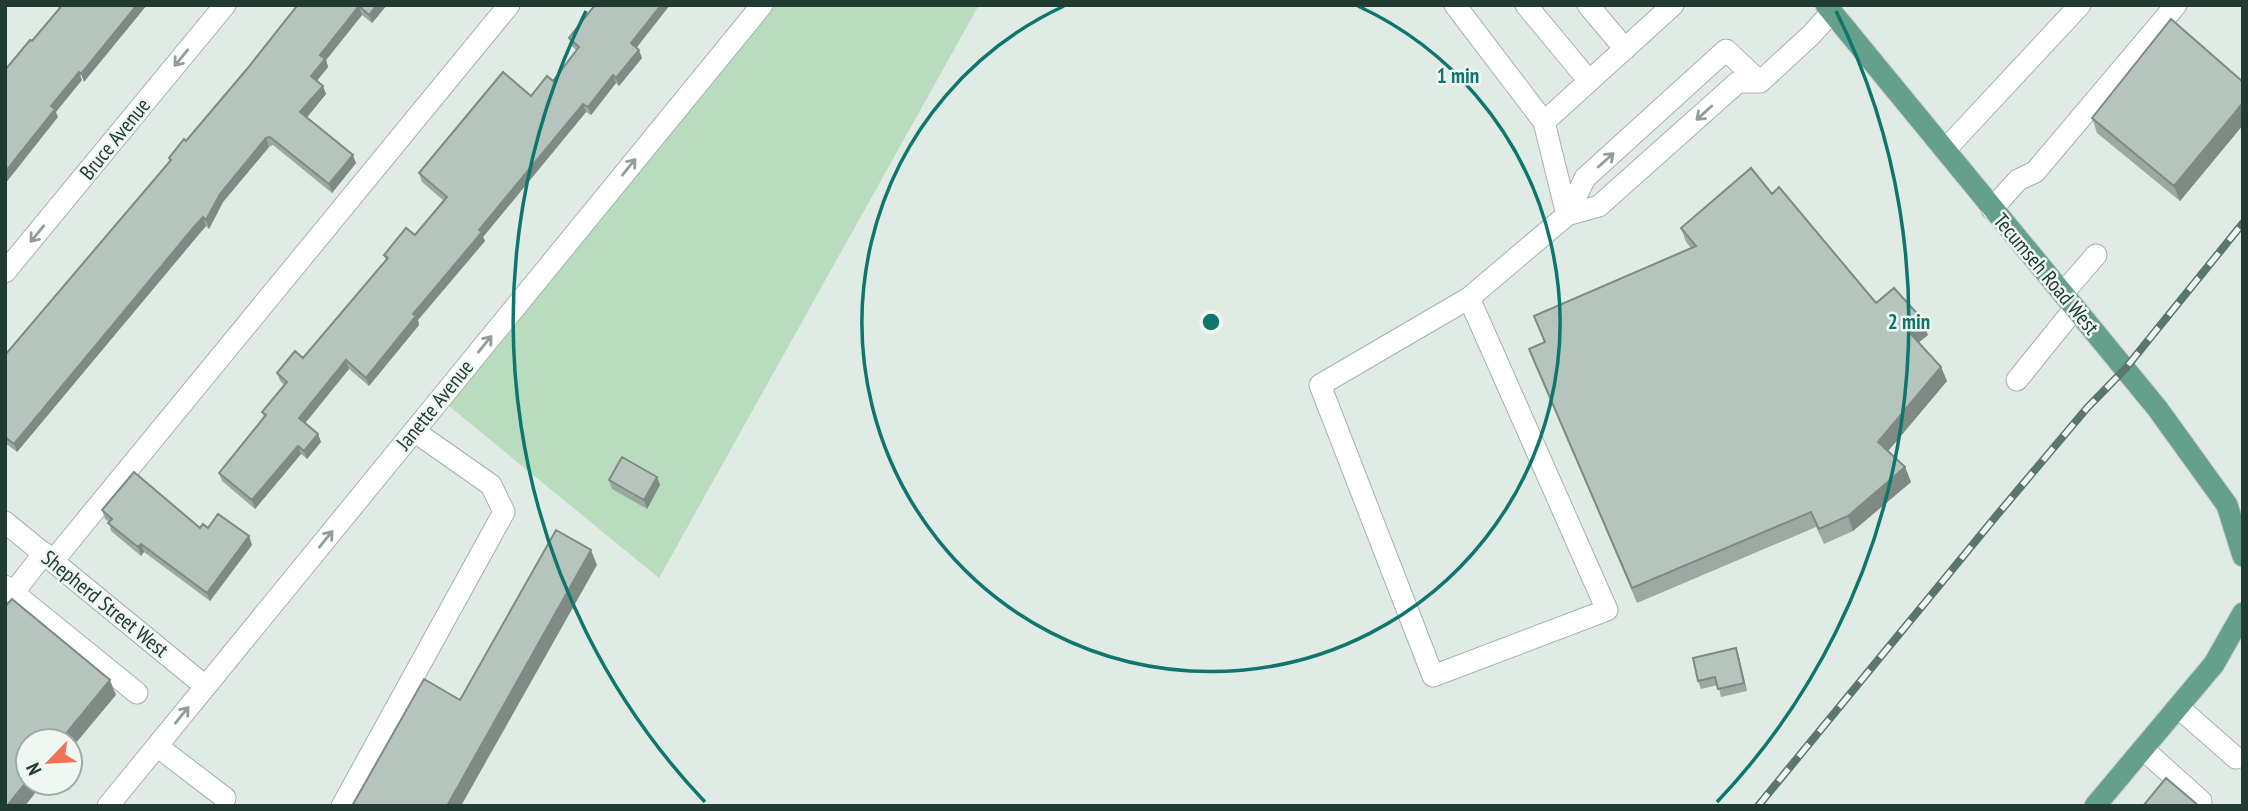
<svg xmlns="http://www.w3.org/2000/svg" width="2248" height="811" viewBox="0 0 2248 811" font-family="'PT Sans Narrow',sans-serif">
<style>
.green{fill:#b9dcbf}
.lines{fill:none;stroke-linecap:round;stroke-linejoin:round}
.minor-casing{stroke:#a3b3ac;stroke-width:23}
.major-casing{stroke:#c1c8c6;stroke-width:23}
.minor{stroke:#fff;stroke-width:21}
.major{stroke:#65a08c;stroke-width:21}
.rail-casing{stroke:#5b766d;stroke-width:8}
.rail{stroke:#f0f7f3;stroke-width:5;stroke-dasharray:16;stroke-linecap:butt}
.wall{fill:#9ca9a3}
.shaded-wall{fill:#7f8a85}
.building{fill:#b5c5be;stroke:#7f8a85;stroke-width:2}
.oneway{stroke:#909d98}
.ring{fill:none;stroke:#0f766e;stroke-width:3.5}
.labels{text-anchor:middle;stroke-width:5;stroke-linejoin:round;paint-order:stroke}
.street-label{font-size:21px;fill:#213b32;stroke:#f0f7f3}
.centre{fill:#0f766e;stroke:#f0f7f3;stroke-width:3.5}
.ring-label{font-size:21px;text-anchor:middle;font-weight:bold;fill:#0f766e;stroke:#f0f7f3;stroke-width:5;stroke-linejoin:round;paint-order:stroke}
</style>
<rect width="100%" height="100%" fill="#e0ebe5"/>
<path class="green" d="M776 5H979L659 578 444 402Z"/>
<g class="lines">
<defs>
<path id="minor" d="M1455 5 1544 122 1567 215
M1526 5 1589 81
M1588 5 1625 49
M1544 122 1673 5
M1945 150 2080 5
M1992 209 2018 180 2035 172 2176 5
M1567 215 1599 206 1738 82H1760L1810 36 1832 12
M5 272 225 5
M2063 293 2096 255
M1469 298 1320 385 1433 676 1607 610 1469 298 1567 215 1585 178 1726 50 1760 82
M2017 380 2075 308
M5 522 205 686
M53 561 509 5
M5 586 137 693
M14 592 44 553
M2178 707 2236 758
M157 746 225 798
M2143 749 2201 801
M108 806 762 5
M342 806 504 512 491 485 414 431"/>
<path id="major" d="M1826 5 2157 408 2227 505 2243 556
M2095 806 2214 664 2243 613"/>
</defs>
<use href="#minor" class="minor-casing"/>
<use href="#major" class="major-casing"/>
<use href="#minor" class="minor"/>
<use href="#major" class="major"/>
<defs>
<path id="rail" d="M1758 806 1997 515 2087 408 2125 369 2243 223"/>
</defs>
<use href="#rail" class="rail-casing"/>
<use href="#rail" class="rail"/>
</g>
<path class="wall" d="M294 5H387L372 23 362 15 326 60 328 67 317 81 326 94 307 117 356 163 332 193 273 145 269 147 223 202 209 229 206 226 196 236 17 452 5 443V355L170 161 169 158 186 141 247 69 295 8Z
M569 38 636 47 642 58 619 86 616 83 591 115 586 112 483 237 485 241 418 320 419 325 369 386 349 369 305 423 318 434 321 442 307 459 301 454 255 509 222 481 219 473 264 417 262 412 284 385 280 381 277 373 303 358 386 261 384 255 415 235 444 201 422 182 419 173 553 81 577 51 572 46Z
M2243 82V125L2180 201 2097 133 2092 118Z
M1772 194 1876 303 1928 335 1919 342 1941 367 1947 381 1888 451 1905 467 1911 482 1853 531 1824 544 1816 527 1637 603 1529 349 1544 342 1691 248 1686 242 1681 228Z
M657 477 660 485 647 509 612 489 609 480Z
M102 510 200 528H208L249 536 252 545 210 601 144 552 141 556 111 531 109 522 105 519Z
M1736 648 1747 691 1721 697 1718 685 1701 689 1698 681Z"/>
<path class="shaded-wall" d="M137 5H147L84 82 81 74Z
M377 5H387L372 23 369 15Z
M661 5H670L634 51 631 43Z
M359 6 362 15 326 60 328 67 314 84 311 76 320 55Z
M639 50 642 58 619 86 616 78Z
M79 72 82 80 56 112 58 117 5 184V172L51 106Z
M613 75 616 83 591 115 588 107Z
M323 86 326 94 304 121 300 112Z
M2243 103V125L2180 201 2174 186Z
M583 104 586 112 483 237 485 241 418 320 419 325 369 386 366 378 413 314 479 230Z
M266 138 269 147 223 202 209 229 206 220 220 194Z
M353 155 356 163 332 193 329 184Z
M203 217 206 226 17 452 14 444Z
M1923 320 1928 335 1914 346 1908 331Z
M346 360 349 369 302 427 299 418Z
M1941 367 1947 381 1884 456 1878 442Z
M318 434 321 442 307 459 304 451Z
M298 446 301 454 255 509 252 500Z
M1905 467 1911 482 1853 531 1848 516Z
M657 477 660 485 647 509 644 500Z
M249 536 252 545 210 601 207 593Z
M141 544 144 552 141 556 138 547Z
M591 550 597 565 461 806H447Z
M1736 648 1739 657 1747 691 1744 683Z
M110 680 116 695 70 750V741H60Z
M28 780V783H43L25 806H7Z"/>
<path class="building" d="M58 5H137L81 74 79 72 51 106 55 109 5 172V70L30 40 32 41 60 8Z
M294 5H377L369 15 359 6 320 55 325 59 311 76 323 86 300 112 353 155 329 184 270 137 266 138 220 194 206 220 203 217 193 228 14 444 5 437V355L171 160 169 158 184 139 186 141 247 69 296 7Z
M595 5H661L631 43 639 50 616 78 613 75 588 107 583 104 479 230 482 232 413 314 416 316 366 378 346 360 299 418 318 434 304 451 298 446 252 500 219 473 266 415 262 412 287 382 277 373 295 351 303 358 388 258 384 255 406 228 415 235 447 197 419 173 503 72 531 96 547 76 553 81 579 47 569 38Z
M2171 19 2243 82V103L2174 186 2092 118Z
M1751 168 1772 194 1779 187 1876 303 1894 288 1923 320 1908 331 1941 367 1878 442 1905 467 1848 516 1819 529 1811 512 1632 588 1529 349 1545 342 1534 316 1696 246 1681 228Z
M622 457 657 477 644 500 609 480Z
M134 472 200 528 203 524 208 528 218 514 249 536 207 593 141 544 138 547 108 523 112 519 102 510Z
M556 530 591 550 447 806H352L424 679 460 700Z
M12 599 110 680 60 741H28V780L7 806H5V607Z
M1736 648 1744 683 1718 689 1715 677 1698 681 1693 658Z
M2166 778 2199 806H2143Z"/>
<defs><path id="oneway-shaft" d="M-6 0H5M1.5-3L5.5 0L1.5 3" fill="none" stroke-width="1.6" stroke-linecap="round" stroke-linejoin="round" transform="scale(1.75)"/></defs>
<g class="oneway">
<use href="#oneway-shaft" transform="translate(181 58) rotate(129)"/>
<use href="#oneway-shaft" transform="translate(1704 113) rotate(138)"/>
<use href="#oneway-shaft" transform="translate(1606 160) rotate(-42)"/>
<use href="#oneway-shaft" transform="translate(629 167) rotate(-51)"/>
<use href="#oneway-shaft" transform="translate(37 234) rotate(129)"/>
<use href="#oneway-shaft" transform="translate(485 344) rotate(-51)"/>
<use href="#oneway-shaft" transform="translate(326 539) rotate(-51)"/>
<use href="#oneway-shaft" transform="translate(182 715) rotate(-51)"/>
</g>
<g class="ring">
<path d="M1358 6A349 349 0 1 1 1064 6"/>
<path d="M705 802A698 698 0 0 1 586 11M1836 11A698 698 0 0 1 1717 802"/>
</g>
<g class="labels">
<g class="street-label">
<text transform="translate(115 139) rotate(-51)" y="7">Bruce Avenue</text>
<text transform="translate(2046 274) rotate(50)" y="7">Tecumseh Road West</text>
<text transform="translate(435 405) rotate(-51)" y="7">Janette Avenue</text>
<text transform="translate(105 604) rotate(39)" y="7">Shepherd Street West</text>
</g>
</g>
<circle cx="1211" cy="322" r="10" class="centre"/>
<g class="ring-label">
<text x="1458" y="83">1 min</text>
<text x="1909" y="329">2 min</text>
</g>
<rect width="2248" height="811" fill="none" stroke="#213b32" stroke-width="14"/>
<g transform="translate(49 762) rotate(245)"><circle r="33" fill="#f0f7f3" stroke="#9daca6" stroke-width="2"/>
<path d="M0-5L12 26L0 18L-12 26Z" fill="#f07258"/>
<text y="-10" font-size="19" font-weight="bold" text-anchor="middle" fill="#213b32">N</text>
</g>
</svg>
